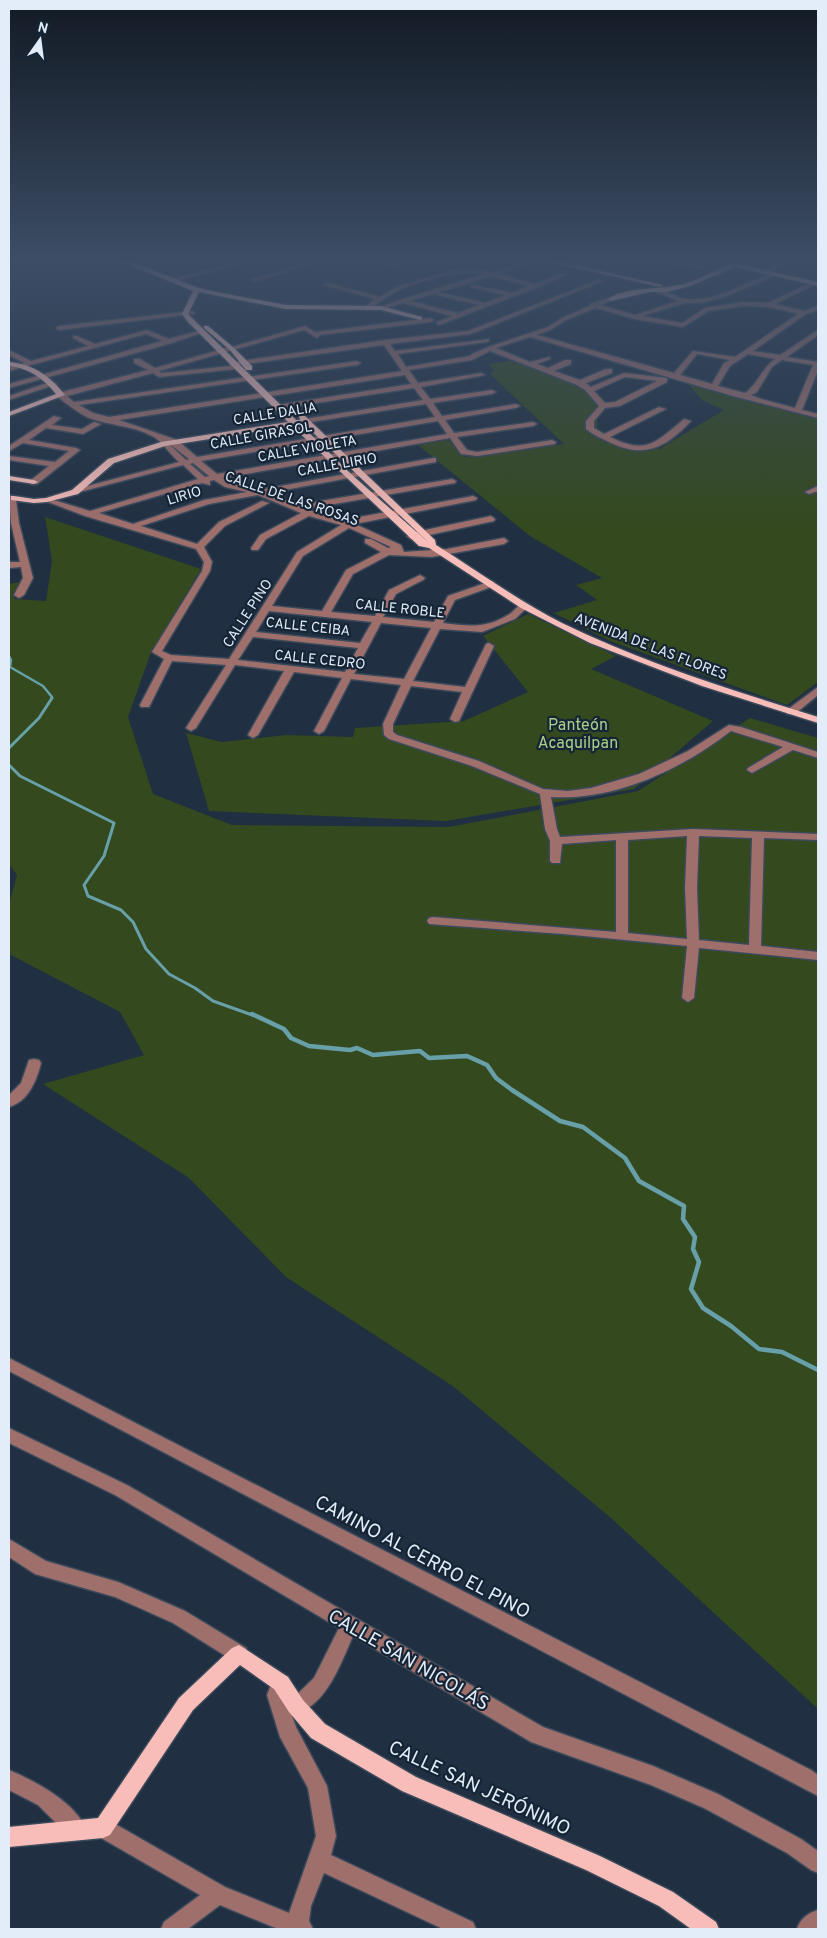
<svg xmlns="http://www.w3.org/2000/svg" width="827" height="1938" viewBox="0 0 827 1938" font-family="Overpass,sans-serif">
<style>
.green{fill:#34491e}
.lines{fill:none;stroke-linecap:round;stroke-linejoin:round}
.stream-far2{stroke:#68a0aa;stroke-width:2.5}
.stream-far1{stroke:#68a0aa;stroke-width:3}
.stream{stroke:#68a0aa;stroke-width:4.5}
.minor-casing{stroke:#3b4a5b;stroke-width:3}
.major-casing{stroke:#3b4a5b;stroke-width:3}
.minor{fill:#9f6f6c;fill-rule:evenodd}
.major{fill:#f8bdb8;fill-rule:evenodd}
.labels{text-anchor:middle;stroke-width:4.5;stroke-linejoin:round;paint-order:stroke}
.far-street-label{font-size:14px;fill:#e3edf9;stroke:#162536}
.park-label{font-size:16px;fill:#aad088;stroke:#162536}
.near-street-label{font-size:19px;fill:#e3edf9;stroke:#162536}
</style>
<rect width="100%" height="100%" fill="#202f41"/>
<path class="green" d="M516 360 575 382 598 400 597 429 619 446 659 449 724 410 702 400 684 379 818 413V682L787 705 610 641 554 613 597 600 576 585 602 578 530 536 418 445 449 440 464 457 564 444 490 374 494 371 488 364Z
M45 517 201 569 150 655 128 717 153 794 232 825 449 827 638 791 750 718 818 738V1709L612 1519 454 1387 286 1277 189 1178 43 1084 144 1055 120 1012 9 954V904L17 875 9 864V584L20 582 14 599 46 601 52 561Z
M528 614 616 656 591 669 713 721 634 789 446 821 209 811 186 733 222 742 286 735 353 737 355 728 464 721 528 692 483 636Z"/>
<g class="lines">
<path class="stream-far2" d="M9 656 11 660 10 667 43 686 52 697 51 699"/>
<path class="stream-far1" d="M9 748 39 718 52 698
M9 765 20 776 114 823 104 856 84 885 88 896 121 910 133 922 146 949 169 974 195 988 213 1001 255 1016"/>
<path class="stream" d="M252 1014 284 1029 291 1038 309 1046 350 1050 357 1048 373 1055 420 1051 429 1058 467 1056 487 1065 496 1078 512 1090 560 1121 583 1127 625 1158 639 1181 684 1206 683 1219 695 1237 693 1249 699 1262 691 1289 703 1308 731 1326 759 1349 782 1352 818 1370"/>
<defs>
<path id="minor" d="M251 258H260L172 282 169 280Z
M357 258H369L402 265 399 267Z
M651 258H662L702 267 699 269Z
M700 258H710L737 265 734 267Z
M788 258H795L769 273 764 272Z
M317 259 319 262 256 281 251 280Z
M521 263 523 264V266L498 274 535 284 563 273 568 274 539 287 439 325 436 323 437 322 452 316 403 303 381 310 378 308 399 300 484 274C464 269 418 281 400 290 388 295 378 305 366 310L364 309V307L375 299 324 285 327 283 380 297 396 287 457 269 474 268 491 272ZM491 276 529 286 512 293 471 285V287L505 295 485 303 439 292ZM436 293 437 295 479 305 458 313 410 301Z
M775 272 778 274 777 275 727 296 702 303H685L642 316 682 323 705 308 743 302 768 303 812 282H816V284L775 304 804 311 818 306V310L806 314 753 351 780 355 818 330V335L787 357 818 362V370L802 410 818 414V418L733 396 530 337 496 348 530 362 550 357V359L537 364 548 368 565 360H571V364L554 371 580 380 606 369H612V373L586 383 591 387 624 373 667 378V382L620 406 605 408 594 421V428L604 434 659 407 666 409 610 437C647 455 655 443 684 419L691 421C664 450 642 459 607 441 600 438 592 434 586 429V421L599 406 585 390 577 385 490 351 472 360 409 370 418 383 481 373 485 375 421 387 430 399 492 390 496 392 492 394 433 403 442 416 516 404 520 406 516 408 445 420 454 433 533 422 537 424 533 426 457 437 467 450 477 452 552 440 556 442 555 444 477 456 461 454 450 438 223 478 231 483 259 490 433 458H436V462L268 493 297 505 452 479 456 481 455 483 306 509 347 522 354 518 473 496 477 498 476 500 355 524 401 545 404 552 447 549 504 538 508 541 504 544 432 557 389 555 353 574 331 612 375 616 389 590 420 575 425 578 423 580 396 594 383 617 434 622 448 596 491 581 494 582V586L455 600 443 623C468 626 485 629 508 615 514 612 517 605 524 603L529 606 515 619 482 632 440 629 413 681 465 687 486 644 489 643 494 646 459 721 455 722 450 719 462 692 411 686 393 724V732L397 735 479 761 543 789 568 791 591 788 639 774 688 751 729 725 741 727 818 752V758L793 750 752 773 747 770 748 768 783 747 731 731C682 769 615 801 551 797L557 829 560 837 693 829 818 834V840L764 838 761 946 818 952V960L699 948 694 998 688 1002 682 998 687 946 563 934 429 924 427 921 429 918 433 917 616 932V840L562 844 560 863H552L550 861V841L545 829 540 794 472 766 389 739 384 735 383 724 401 685 351 679 324 731 319 734 314 731 342 678 294 672 258 735 253 738 248 735 284 671 235 665 196 728 191 731 186 728 226 665 172 661 149 707H141L140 705 164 659 152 652 202 571 204 562 196 549 85 516 43 500 47 498 90 511 198 479 183 465 72 494V490L179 462C172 456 160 440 154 437 133 425 109 426 87 417 77 412 67 404 58 397V393L148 370 134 363V359H140L155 368 216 351 217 349 232 347 305 326 315 332 431 318 434 320 431 322 320 335 317 338 304 330 159 371 161 373 231 366 229 364 233 362 385 340 468 331 598 280 603 281 471 334 390 344 395 351 489 339V341L487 342 398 354 406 367 470 356 474 353 491 346 548 327 562 318 589 306 590 304 611 297 614 299 601 305 635 315 678 301 654 291V289C665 288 675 298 687 299 718 302 746 281 775 272ZM743 306 769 307 798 314 735 357 693 351 674 373 537 335 552 329 566 320 596 308 634 319 683 327 709 311ZM384 345 402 371 109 417 93 413 79 405 357 365 361 363 357 361 74 402 67 396 153 373 159 377 237 369 241 367 239 365ZM697 354 730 360 724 363 712 384 680 375ZM748 354 775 359C762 368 758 384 745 393L718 386 730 366ZM782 360 813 365 795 408 761 399 751 395 757 392 772 367ZM405 375 411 384 278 405 274 407 278 409 414 388 423 400 305 419 301 421 305 423 426 404 435 417 197 457 177 440 119 420ZM625 377 657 381 615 402 605 403 594 391ZM438 421 447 434 217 474 201 461ZM167 442 189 459 186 460ZM193 463 209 476 205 477 190 464ZM214 480 225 487 247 492 204 500 133 524 99 513 202 483 210 485V481ZM258 495 301 513 260 535 251 548 252 550H258L266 539 309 516 341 525 297 552 229 659 171 655 162 651 210 571 212 562 204 547 225 526 269 503 262 501 219 522 197 544 141 526 209 504ZM349 528 391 547 388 548 371 539H365V543L381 552 346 570 322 611 272 606 303 556ZM269 611 372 622 360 643 256 632ZM381 623 431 628 404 679 354 674ZM253 637 358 648 345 672 238 660ZM687 836 685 888 687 939 628 933V840ZM699 836 752 838 749 945 699 940 697 888Z
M192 311 195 313 194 314 59 330 56 328 59 326Z
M147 330 169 339 201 330 204 332 172 343 9 388V384L162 341 146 334 9 371V367L24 363 9 355V350L31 361 88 346 73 338V336H77L95 344Z
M50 382 57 384 9 400V396Z
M54 416 61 418 52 425 82 429 94 422 101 424 83 434 46 428 29 440 76 448 80 450 37 484H31V480L49 466 9 460V456L55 462 69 451 23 443 9 451V446Z
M818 486V491L809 494 805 492Z
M9 495 18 498 16 500 19 523 33 578 24 595 19 598 14 595 23 578 21 567 9 568V562H20L11 523Z
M491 516 495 519 494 521 411 539 407 536 411 533Z
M818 687V695L795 714H787V710Z
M34 1059 39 1060 41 1063C37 1080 28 1102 9 1107V1095L21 1083 29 1060Z
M9 1358 811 1770 818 1775V1796L9 1371Z
M9 1428 127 1485 543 1727 653 1766 718 1794 801 1839 818 1851V1873L811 1870 787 1853 704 1808 651 1785 531 1742 353 1636C340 1665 328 1702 296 1715L291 1713 296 1727 327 1786 336 1836 331 1855 473 1922 476 1929H443L324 1873 311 1906 309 1921 313 1929H278L220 1905 188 1929H161L164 1922 200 1895 96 1835 93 1828 96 1821 103 1818 110 1821 225 1887 289 1913 316 1836 308 1788 280 1737 267 1695 274 1677 281 1674 288 1677 290 1683 285 1695 288 1703 314 1678 339 1628 115 1495 9 1443Z
M9 1539 46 1561 118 1582 185 1611 246 1648 248 1654 246 1660 239 1663 232 1660 173 1623 115 1597 35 1574 9 1557Z
M9 1770C35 1781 75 1802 86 1829L83 1836 76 1839 69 1836 38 1805 9 1790Z
M818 1910V1929H797C800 1919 808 1913 818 1910Z"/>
<path id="major" d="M113 258H121L199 288 216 292 286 305 381 306 422 317V319L420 320 381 310 286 309 199 292 188 314 296 420H300L299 416H305L435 540 436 545C478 571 518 601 562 623 644 663 731 690 818 717V723L702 686 590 643 521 608 429 548 419 546 292 426 165 446 114 463 78 494 47 502 34 503 11 500V496H14L34 499 46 498 72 490 108 459 161 442 288 422 188 322 182 314 193 291ZM303 423 428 542 351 474 300 424Z
M533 258H543L663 285 660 287Z
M734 263 818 282V286L735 267 690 286 667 292H649L611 301 608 299C628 286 661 290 684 284 701 279 717 269 734 263Z
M204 326H208L234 348 252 366V370H246L230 350 204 328Z
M9 362C33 364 50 376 65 395L9 416V412L56 394C43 378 29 368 9 366Z
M9 476 34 480 38 482 34 484 9 480Z
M239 1645 288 1677 303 1700 325 1724 416 1777 600 1856 673 1892 716 1922 719 1929H691L659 1906 586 1870 402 1791 311 1738 289 1712 274 1689 240 1665 193 1710 110 1835 103 1838 9 1847V1827L98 1818 179 1698 232 1648Z"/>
</defs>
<use href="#minor" class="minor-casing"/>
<use href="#major" class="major-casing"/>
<use href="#minor" class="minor"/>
<use href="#major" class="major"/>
</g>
<linearGradient id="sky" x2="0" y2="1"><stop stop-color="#121a24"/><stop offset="0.49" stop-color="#3c4d65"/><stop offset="1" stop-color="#3c4d65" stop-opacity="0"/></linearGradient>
<rect width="827" height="529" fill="url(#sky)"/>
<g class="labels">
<g class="far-street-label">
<text transform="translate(275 413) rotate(-9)" y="5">CALLE DALIA</text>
<text transform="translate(261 435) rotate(-10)" y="5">CALLE GIRASOL</text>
<text transform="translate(307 448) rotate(-10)" y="5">CALLE VIOLETA</text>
<text transform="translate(337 464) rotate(-10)" y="5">CALLE LIRIO</text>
<text transform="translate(184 495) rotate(-17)" y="5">LIRIO</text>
<text transform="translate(292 498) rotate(19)" y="5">CALLE DE LAS ROSAS</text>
<text transform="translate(400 608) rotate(6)" y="5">CALLE ROBLE</text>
<text transform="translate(247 613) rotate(-57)" y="5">CALLE PINO</text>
<text transform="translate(308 626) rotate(6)" y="5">CALLE CEIBA</text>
<text transform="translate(651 646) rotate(21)" y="5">AVENIDA DE LAS FLORES</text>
<text transform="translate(320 659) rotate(6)" y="5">CALLE CEDRO</text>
</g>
<g class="park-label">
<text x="578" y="730">Panteón<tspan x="578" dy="18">Acaquilpan</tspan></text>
</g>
<g class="near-street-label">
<text transform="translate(423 1556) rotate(28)" y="7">CAMINO AL CERRO EL PINO</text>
<text transform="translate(409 1659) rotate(30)" y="7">CALLE SAN NICOLÁS</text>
<text transform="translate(480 1787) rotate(25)" y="7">CALLE SAN JERÓNIMO</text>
</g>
</g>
<rect width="827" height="1938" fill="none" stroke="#e3edf9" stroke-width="20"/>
<g transform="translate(40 40) rotate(14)" stroke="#162536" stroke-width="4" paint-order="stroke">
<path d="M0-4L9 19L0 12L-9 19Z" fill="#e3edf9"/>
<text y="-8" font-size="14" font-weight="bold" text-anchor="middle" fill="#e3edf9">N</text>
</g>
</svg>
